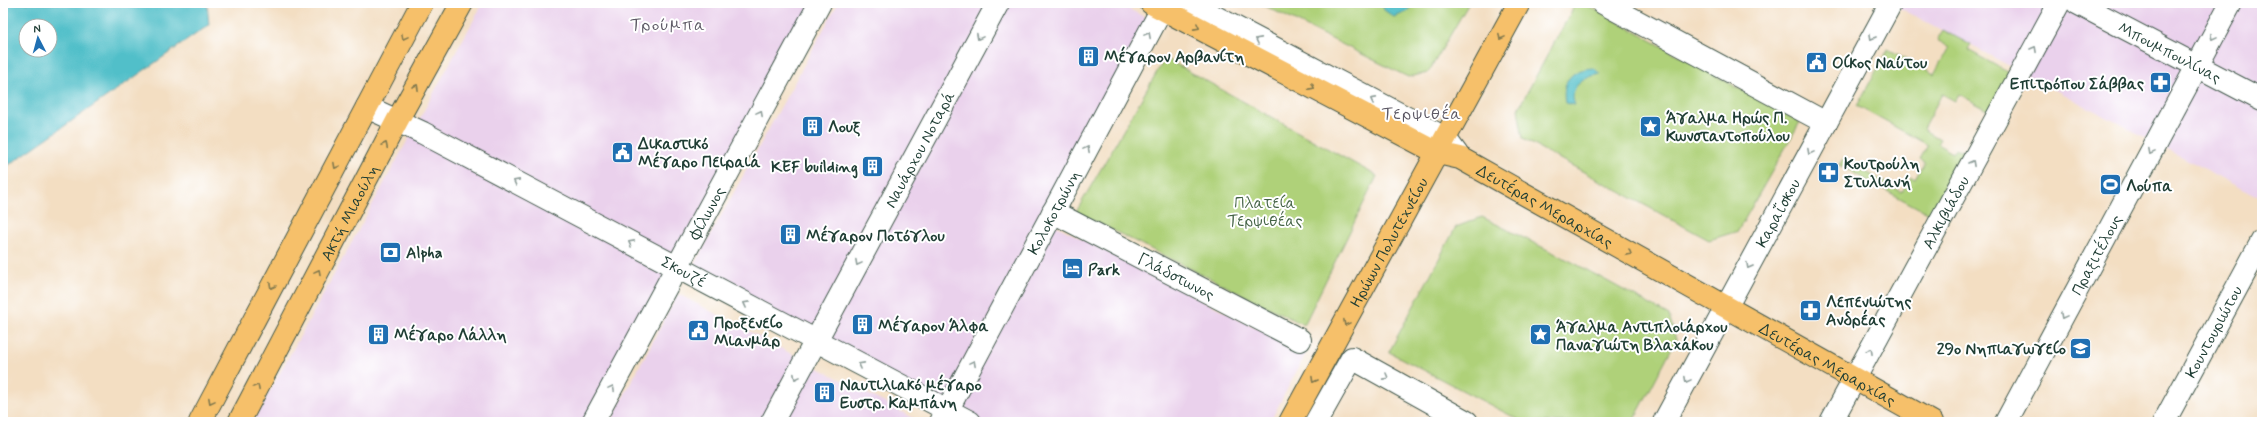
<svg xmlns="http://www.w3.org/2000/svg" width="2265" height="425" viewBox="0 0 2265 425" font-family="Mynerve,sans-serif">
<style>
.built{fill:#ead1ec}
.green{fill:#afd179;stroke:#678756}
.water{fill:#51bfc9;stroke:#387e7e;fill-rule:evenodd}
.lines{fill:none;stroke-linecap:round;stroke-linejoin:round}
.minor-casing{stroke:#3f5549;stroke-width:24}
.major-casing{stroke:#3f5549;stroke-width:24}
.minor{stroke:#fff;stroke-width:22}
.major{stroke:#f6c06b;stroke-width:22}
.oneway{stroke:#80784d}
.oneway2{stroke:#8f9e9a}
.labels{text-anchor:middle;stroke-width:4;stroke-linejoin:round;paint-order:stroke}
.street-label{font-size:16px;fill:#1f3d34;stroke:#fff}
.poi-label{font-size:16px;font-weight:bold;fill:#1f3d34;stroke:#fff;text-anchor:start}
.park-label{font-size:16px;fill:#436245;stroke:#fff}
.neighbourhood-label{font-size:17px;letter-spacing:1px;fill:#5d5965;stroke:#fff}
</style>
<rect width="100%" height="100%" fill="#fff"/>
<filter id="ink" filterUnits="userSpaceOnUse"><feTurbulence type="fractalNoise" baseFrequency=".025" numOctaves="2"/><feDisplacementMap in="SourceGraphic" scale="8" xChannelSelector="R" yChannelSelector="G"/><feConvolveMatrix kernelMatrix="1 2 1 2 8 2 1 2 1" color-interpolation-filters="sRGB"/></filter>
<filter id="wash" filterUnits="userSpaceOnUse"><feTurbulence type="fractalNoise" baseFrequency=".012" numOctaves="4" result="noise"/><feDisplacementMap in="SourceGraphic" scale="16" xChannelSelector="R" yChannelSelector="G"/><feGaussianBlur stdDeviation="0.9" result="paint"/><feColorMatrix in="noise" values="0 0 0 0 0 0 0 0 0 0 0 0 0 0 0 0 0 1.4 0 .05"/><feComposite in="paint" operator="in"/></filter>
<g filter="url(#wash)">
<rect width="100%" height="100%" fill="#f3dec2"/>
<path class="built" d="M483 3H816L588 422H253Z
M838 3H1118L1148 19 1041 218 1306 353 1270 422H971L688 276Z
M1898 3H2262V199L1896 6Z
M678 294 921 422H610Z"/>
<path class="green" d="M1259 3H1469L1428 73 1408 77Z
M1576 3H1583L1800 122 1738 231 1709 240 1523 139 1518 109Z
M1943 30 1971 45 1968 50 2011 74 1991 112 1959 94 1955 101 1942 94 1923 129 1940 139 1937 144 1953 153 1956 148 1968 154 1933 216 1839 165 1843 159 1902 192 1911 177 1915 179 1925 162 1920 159 1928 145 1857 106 1888 49 1934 74 1949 47 1937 40Z
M1165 58 1377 176 1304 325 1076 212Z
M1482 217 1576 264 1669 315 1676 340 1633 422H1523L1389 352 1456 227Z"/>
<path class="water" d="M3 3H207L209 25 3 169ZM26 26H50V50H26Z
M1382 3H1413L1407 12 1394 17 1384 10Z
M1594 68 1600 74C1585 77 1567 86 1575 105L1565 103C1561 80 1572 69 1594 68Z"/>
</g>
<g filter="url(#ink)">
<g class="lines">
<defs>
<g id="minor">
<path d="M1189 3 1445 138 1457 154"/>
<path d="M1603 3 1826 123"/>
<path id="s1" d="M2077 3 2262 100"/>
<path id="s2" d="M367 107 423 133 970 422"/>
<path id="s3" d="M1053 212 1300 340"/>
<path id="s4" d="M593 422 820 3"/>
<path id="s5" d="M772 422 998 3"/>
<path id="s6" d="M941 422 1165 3"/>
<path d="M1316 422 1352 358 1467 422"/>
<path id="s7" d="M1664 422 1891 3"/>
<path id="s8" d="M1831 422 2059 3"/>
<path id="s9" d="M2006 422 2231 3"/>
<path id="s10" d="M2164 422 2262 241"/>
</g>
<g id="major">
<path id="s11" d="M1151 3 1438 153 1460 158 1932 422"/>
<path d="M200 422 422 3"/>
<path id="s12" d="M239 422 397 121 462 3"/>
<path id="s13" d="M1290 422 1519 3"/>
</g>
</defs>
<use href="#minor" class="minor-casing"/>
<use href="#major" class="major-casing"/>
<use href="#minor" class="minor"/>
<use href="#major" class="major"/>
</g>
<defs><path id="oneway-chevron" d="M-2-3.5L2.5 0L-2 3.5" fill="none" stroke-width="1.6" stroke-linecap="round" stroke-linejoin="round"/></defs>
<g class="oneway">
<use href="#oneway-chevron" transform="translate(1197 27) rotate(28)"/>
<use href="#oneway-chevron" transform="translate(404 37) rotate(118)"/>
<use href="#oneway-chevron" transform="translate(1501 37) rotate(118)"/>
<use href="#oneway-chevron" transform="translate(416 87) rotate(-61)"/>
<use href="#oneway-chevron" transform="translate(1312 87) rotate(28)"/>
<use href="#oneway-chevron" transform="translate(385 145) rotate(-64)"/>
<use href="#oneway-chevron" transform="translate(336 166) rotate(118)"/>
<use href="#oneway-chevron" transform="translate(1629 253) rotate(29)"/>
<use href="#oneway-chevron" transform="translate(318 272) rotate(-62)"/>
<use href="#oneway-chevron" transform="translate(272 286) rotate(118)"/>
<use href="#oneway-chevron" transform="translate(1346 323) rotate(118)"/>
<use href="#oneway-chevron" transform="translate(1314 380) rotate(119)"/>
<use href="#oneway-chevron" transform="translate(257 387) rotate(-62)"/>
<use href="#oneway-chevron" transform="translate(211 401) rotate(118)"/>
</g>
<g class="oneway2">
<use href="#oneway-chevron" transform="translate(1148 35) rotate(-62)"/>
<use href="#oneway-chevron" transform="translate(979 37) rotate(118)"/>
<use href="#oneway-chevron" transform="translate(1872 37) rotate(119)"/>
<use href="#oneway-chevron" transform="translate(2213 37) rotate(118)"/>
<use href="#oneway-chevron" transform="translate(1258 40) rotate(-152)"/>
<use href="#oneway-chevron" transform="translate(2034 49) rotate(-61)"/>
<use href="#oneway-chevron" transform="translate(1373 100) rotate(-152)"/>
<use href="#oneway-chevron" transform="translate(760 113) rotate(-62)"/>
<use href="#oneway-chevron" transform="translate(1087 149) rotate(-62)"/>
<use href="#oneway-chevron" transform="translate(1810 152) rotate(118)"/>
<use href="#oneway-chevron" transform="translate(2151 152) rotate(118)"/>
<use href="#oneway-chevron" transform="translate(1972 163) rotate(-61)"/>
<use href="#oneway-chevron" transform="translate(516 182) rotate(-152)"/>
<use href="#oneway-chevron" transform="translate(631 243) rotate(-152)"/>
<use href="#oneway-chevron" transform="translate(858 263) rotate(118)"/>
<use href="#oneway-chevron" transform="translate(1749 266) rotate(119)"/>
<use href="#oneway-chevron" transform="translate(746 304) rotate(-152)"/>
<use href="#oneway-chevron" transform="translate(2063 316) rotate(118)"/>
<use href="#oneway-chevron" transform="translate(1870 351) rotate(-61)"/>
<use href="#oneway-chevron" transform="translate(973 363) rotate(-62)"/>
<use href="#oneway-chevron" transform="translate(861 365) rotate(-152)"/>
<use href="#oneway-chevron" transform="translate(796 377) rotate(118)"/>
<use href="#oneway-chevron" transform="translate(1386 377) rotate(29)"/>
<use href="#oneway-chevron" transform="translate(1687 380) rotate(118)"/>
<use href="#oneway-chevron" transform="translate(612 388) rotate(-62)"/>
</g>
</g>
<defs>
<symbol id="building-square" viewBox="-11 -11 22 22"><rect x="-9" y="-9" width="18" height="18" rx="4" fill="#1f6fb2" stroke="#fff"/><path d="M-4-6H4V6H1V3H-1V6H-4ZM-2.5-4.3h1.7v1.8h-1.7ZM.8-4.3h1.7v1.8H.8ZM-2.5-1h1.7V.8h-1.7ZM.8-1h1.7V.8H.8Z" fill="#fff"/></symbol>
<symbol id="civic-square" viewBox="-11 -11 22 22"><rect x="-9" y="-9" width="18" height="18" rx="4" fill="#1f6fb2" stroke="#fff"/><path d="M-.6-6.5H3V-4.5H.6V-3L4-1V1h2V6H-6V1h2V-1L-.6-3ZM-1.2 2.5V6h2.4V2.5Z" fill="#fff"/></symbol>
<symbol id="pharmacy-square" viewBox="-11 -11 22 22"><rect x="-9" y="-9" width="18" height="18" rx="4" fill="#1f6fb2" stroke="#fff"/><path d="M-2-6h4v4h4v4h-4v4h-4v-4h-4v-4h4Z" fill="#fff"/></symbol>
<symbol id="sight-square" viewBox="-11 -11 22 22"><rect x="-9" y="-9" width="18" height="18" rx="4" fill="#1f6fb2" stroke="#fff"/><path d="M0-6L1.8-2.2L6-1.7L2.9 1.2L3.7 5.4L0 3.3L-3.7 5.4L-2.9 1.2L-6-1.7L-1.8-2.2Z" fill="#fff"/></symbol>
<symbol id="stadium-square" viewBox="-11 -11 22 22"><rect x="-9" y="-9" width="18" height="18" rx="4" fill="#1f6fb2" stroke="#fff"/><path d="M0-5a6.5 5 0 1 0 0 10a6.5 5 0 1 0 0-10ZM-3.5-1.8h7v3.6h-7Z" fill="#fff"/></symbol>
<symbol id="bank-square" viewBox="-11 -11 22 22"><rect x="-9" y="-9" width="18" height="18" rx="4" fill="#1f6fb2" stroke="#fff"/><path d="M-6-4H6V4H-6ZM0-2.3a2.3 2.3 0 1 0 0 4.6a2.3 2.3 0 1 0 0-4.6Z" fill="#fff"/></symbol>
<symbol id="hotel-square" viewBox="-11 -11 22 22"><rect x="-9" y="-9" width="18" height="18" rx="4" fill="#1f6fb2" stroke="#fff"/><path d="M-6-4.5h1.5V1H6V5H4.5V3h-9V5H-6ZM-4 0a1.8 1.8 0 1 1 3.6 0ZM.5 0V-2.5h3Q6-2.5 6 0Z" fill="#fff"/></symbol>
<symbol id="school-square" viewBox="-11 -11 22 22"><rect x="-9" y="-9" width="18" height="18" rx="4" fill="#1f6fb2" stroke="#fff"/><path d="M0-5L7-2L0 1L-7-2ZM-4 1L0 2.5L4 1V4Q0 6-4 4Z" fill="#fff"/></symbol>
</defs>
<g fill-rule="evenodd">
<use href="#building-square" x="1076" y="44" width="25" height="25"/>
<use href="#civic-square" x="1804" y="50" width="25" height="25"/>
<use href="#pharmacy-square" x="2148" y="70" width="25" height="25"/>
<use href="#building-square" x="800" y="114" width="25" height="25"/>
<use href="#sight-square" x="1638" y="114" width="25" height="25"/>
<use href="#civic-square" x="610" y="140" width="25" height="25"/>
<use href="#building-square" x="860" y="154" width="25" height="25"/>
<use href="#pharmacy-square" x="1816" y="160" width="25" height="25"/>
<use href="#stadium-square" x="2098" y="172" width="25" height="25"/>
<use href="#building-square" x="778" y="222" width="25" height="25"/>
<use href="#bank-square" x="378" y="240" width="25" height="25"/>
<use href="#hotel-square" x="1060" y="256" width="25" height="25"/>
<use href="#pharmacy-square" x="1798" y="298" width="25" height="25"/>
<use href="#building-square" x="850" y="312" width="25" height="25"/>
<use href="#civic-square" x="686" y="318" width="25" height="25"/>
<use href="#building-square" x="366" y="322" width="25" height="25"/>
<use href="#sight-square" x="1528" y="322" width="25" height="25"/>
<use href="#school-square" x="2068" y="336" width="25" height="25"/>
<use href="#building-square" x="812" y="380" width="25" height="25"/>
</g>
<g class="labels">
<g class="street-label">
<text dy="6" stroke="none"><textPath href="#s1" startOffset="105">Μπουμπουλίνας</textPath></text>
<text dy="6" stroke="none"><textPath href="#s5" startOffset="310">Ναυάρχου Νοταρά</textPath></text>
<text dy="6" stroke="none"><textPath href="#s11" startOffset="444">Δευτέρας Μεραρχίας</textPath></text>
<text dy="6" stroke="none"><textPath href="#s12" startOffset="237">Ακτή Μιαούλη</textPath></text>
<text dy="6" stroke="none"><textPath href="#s4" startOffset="238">Φίλωνος</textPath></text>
<text dy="6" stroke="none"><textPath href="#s6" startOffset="238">Κολοκοτρώνη</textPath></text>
<text dy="6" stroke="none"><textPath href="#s8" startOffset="239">Αλκιβιάδου</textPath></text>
<text dy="6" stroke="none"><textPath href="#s7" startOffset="238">Καραΐσκου</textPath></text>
<text dy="6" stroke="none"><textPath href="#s13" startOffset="205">Ηρώων Πολυτεχνείου</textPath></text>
<text dy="6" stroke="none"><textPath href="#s9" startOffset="190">Πραξιτέλους</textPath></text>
<text dy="6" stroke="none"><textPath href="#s2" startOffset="357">Σκουζέ</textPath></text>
<text dy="6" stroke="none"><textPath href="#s3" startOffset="139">Γλάδστωνος</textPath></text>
<text dy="6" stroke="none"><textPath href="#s10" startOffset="103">Κουντουριώτου</textPath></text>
<text dy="6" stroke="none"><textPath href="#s11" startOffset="768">Δευτέρας Μεραρχίας</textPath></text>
</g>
<g class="poi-label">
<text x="1104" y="62">Μέγαρον Αρβανίτη</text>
<text x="1832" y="68">Οίκος Ναύτου</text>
<text x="2144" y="89" text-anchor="end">Επιτρόπου Σάββας</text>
<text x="1666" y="123">Άγαλμα Ηρώς Π.<tspan x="1666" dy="18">Κωνσταντοπούλου</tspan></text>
<text x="828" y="132">Λουξ</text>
<text x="638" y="149">Δικαστικό<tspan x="638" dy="18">Μέγαρο Πειραιά</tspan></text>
<text x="1844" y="169">Κουτρούλη<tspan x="1844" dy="18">Στυλιανή</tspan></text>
<text x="858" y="172" text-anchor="end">KEF building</text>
<text x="2126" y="191">Λούπα</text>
<text x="806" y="241">Μέγαρον Ποτόγλου</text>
<text x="406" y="258">Alpha</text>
<text x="1088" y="275">Park</text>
<text x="1826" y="307">Λεπενιώτης<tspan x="1826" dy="18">Ανδρέας</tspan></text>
<text x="714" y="328">Προξενείο<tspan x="714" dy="18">Μιανμάρ</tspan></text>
<text x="878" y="331">Μέγαρον Άλφα</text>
<text x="1556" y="332">Άγαλμα Αντιπλοιάρχου<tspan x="1556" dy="18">Παναγιώτη Βλαχάκου</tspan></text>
<text x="394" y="340">Μέγαρο Λάλλη</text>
<text x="2066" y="354" text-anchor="end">29ο Νηπιαγωγείο</text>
<text x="840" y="390">Ναυτιλιακό μέγαρο<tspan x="840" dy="18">Ευστρ. Καμπάνη</tspan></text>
</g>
<g class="park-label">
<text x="1265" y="208">Πλατεία<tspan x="1265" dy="18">Τερψιθέας</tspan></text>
</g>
<g class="neighbourhood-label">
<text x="668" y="30">Τρούμπα</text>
<text x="1422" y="119">Τερψιθέα</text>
</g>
</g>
<rect width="2265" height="425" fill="none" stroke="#fff" stroke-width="16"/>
<g transform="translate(38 38) rotate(354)"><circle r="19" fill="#ffffff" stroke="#a5b1ae"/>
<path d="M0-3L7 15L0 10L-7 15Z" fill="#1f6fb2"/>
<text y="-6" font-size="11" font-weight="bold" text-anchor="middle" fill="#1f3d34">N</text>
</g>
</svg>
